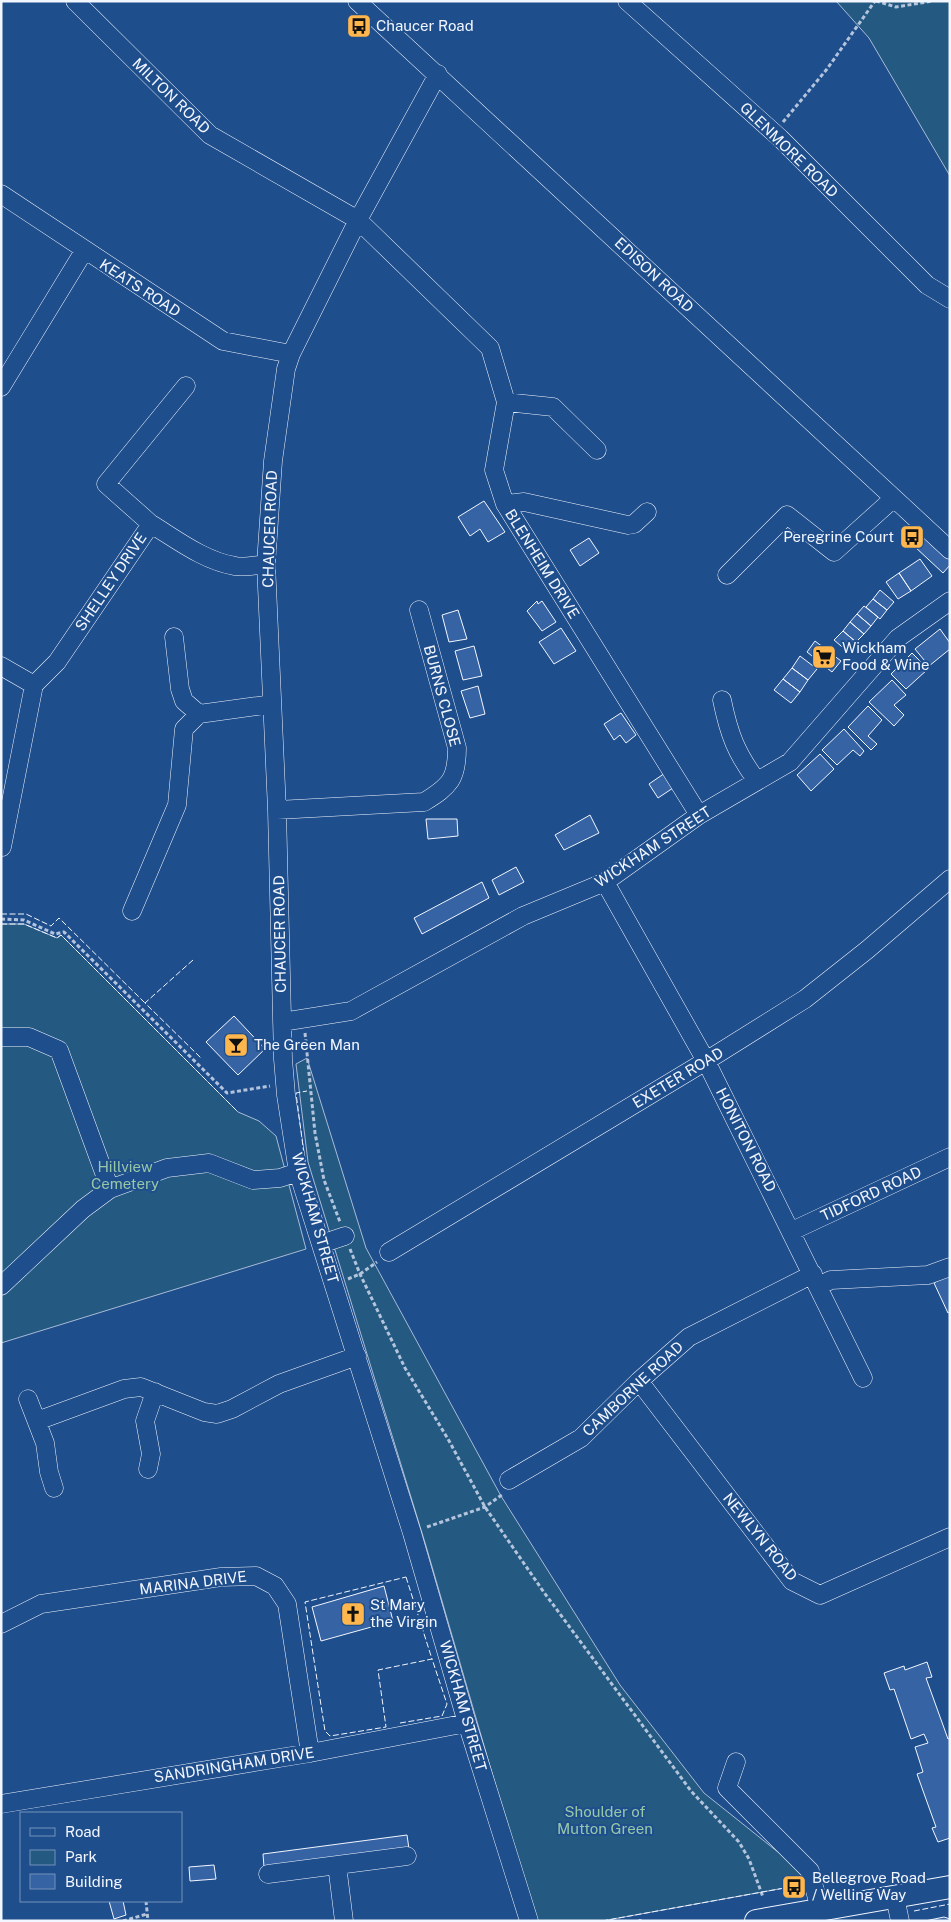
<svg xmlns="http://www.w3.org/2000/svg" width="951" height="1922" viewBox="0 0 951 1922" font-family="'Public Sans',sans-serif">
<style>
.green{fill:#245a82;stroke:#a8bbd7}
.building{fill:#3563a3;stroke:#f2f6ff}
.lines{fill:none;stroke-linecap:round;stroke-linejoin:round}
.minor-casing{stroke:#f2f6ff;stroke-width:19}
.major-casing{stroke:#f2f6ff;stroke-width:24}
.path{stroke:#b3c4dc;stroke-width:3;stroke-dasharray:4 2.5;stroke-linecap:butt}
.minor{stroke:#1f4e8c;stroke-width:18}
.major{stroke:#1f4e8c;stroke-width:22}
.fence{stroke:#f2f6ff;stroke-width:1;stroke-dasharray:6 2.5;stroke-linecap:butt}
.labels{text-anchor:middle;stroke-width:4;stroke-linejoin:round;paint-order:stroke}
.poi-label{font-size:15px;fill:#f2f6ff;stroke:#1f4e8c;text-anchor:start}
.street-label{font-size:15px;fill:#f2f6ff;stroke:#1f4e8c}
.park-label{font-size:15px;fill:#97c8a6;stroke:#1f4e8c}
</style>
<rect width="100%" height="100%" fill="#1f4e8c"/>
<path class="green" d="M836 1H950V176L869 38Z
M1 924H24L57 938 61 935 238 1112 259 1121 276 1136 306 1249 1 1343Z
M307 1058 366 1248 501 1496 620 1685 704 1793 803 1872 801 1885 602 1921H535L426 1546 308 1162 296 1064Z"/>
<path class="building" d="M484 501 505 532 488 542 480 529 470 536 458 517Z
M925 535 950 559V565L943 573 914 546Z
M589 538 599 553 580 566 570 550Z
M920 559 932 576 911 591 899 573Z
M899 573 911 591 898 599 886 582Z
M880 590 894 602 887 610 873 599Z
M873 599 887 610 880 619 866 607Z
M537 601 538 604 542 601 556 622 542 631 527 611Z
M864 606 878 617 871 626 857 614Z
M458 610 467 639 449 642 442 615Z
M857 614 871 626 864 634 850 622Z
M850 622 864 634 856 642 843 631Z
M561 628 576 651 554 664 539 642Z
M940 629 950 643V649L929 666 915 649Z
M843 631 856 642 848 652 834 640Z
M815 641 841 661 832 672 807 652Z
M474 646 482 676 463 680 455 651Z
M912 653 928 669 906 689 891 674Z
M800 656 817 669 808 680 792 668Z
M792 668 808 680 800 692 783 679Z
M783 679 800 692 791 703 774 690Z
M892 680 906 695 894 705 904 715 894 726 869 702Z
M478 686 485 714 470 718 461 691Z
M868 706 882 720 868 736 877 744 871 750 848 727Z
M621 713 636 735 626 743 620 735 614 740 604 724Z
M844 729 864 751 860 756 853 750 837 765 822 750Z
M820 754 834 769 811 791 797 775Z
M665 773 673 788 658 798 649 784Z
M590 815 599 833 564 850 555 835Z
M426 819H457L458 836 428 839Z
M516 867 524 882 499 895 492 880Z
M482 882 489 898 422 934 414 918Z
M234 1016 265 1049 238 1075 206 1042Z
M950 1273V1312L948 1313 934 1283Z
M384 1586 393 1621 321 1641 312 1607Z
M927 1662 932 1677 926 1678 948 1739 950 1738V1838L938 1842 932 1828 936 1827 917 1774 923 1772 915 1747 928 1743 924 1734 911 1739 894 1689 890 1690 884 1673 904 1666 905 1670Z
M407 1835 409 1849 264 1867 263 1854Z
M214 1865 216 1879 190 1881 189 1867Z
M109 1901H123L126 1915 114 1919Z
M944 1917 950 1919V1921H925Z"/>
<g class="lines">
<defs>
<path id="minor" d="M75 1 210 135 358 220 490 348 506 402 494 470 505 504 699 815
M357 1 950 550
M627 1 780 138 927 285 950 299
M438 74 358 220 291 354 286 369 273 461 266 564 277 810 283 1059 286 1095 298 1172 412 1533 467 1723 529 1921
M1 194 223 341 291 354
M1 387 84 251
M506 402 553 407 597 450
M505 504 524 502 628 525 634 524 647 512
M151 524 106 484 186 386
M727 575 787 515 834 552 894 498
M174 637 180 689 184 701 199 714
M1 666 34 685 57 662 151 524C176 539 204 561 235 566 245 568 256 565 266 564
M722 700C729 734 736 753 757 781
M277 810 424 802C450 786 457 779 457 748L419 610
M2 847 34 685
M605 882 706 1061 863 1378
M132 911 177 805 184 729 199 714 272 704
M282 1022 351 1011 523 916 605 882 699 815 790 762 898 638 950 601
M1 1037H29L59 1050 110 1189
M792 1231 950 1157
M321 1244 345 1236
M389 1252 706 1061 805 999 867 950 950 879
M1 1286 83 1209 110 1189 167 1168 209 1163 253 1180 280 1178 298 1172
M818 1286 831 1280 928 1275 950 1267
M639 1381 792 1581 820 1595 950 1537
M28 1399 45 1443 49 1472 54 1488
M37 1421 124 1389 141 1387 204 1412 217 1414 232 1409 279 1384 357 1356
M148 1469 151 1454 145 1421 155 1392
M509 1480 581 1438 639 1381 689 1337 813 1274
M1 1624 41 1604 221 1577 256 1576 275 1586 287 1604 310 1753
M736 1762 727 1788 810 1871 820 1910
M1 1804 310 1753 467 1723
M337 1865 344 1921
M268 1874 407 1856
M895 1897 900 1921"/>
<path id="major" d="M756 1921 950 1887"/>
</defs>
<use href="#minor" class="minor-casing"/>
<use href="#major" class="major-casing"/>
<path class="path" d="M876 1 896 7 933 1
M783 122 827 69 875 1
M1 919 24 920 55 934 64 932 227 1093 270 1086
M305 1033 315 1133 324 1180 340 1222
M350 1249 360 1274 405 1368 448 1439 485 1507 543 1591 691 1791 739 1842 749 1859 763 1897
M348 1279 360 1274 377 1262
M427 1527 485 1507 503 1494
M146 1901 148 1921
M640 1919V1921
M123 1921 147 1914"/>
<use href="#minor" class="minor"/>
<use href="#major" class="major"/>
<path class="fence" d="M1 914H26L51 926 59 918 145 1003
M1 924H24L57 938 61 935 238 1112
M193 960 145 1003 202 1059
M305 1162 296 1093 307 1091
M406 1577 432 1659 378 1670 386 1727 330 1736 325 1731 305 1602Z
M400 1723 442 1716 447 1704 432 1659
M914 1911 950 1904
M602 1921 801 1885"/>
</g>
<defs>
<symbol id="bus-square" viewBox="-11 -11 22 22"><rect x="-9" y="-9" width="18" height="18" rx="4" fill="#ffb74d" stroke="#1f4e8c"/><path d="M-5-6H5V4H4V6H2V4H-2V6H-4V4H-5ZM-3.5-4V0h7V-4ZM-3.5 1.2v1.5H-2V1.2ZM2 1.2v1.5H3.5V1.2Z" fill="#111"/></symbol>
<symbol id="supermarket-square" viewBox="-11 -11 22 22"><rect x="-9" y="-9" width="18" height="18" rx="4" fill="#ffb74d" stroke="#1f4e8c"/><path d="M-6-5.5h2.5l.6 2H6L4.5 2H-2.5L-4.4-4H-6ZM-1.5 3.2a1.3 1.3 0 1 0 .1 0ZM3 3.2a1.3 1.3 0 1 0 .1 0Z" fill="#111"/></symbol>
<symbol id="bar-square" viewBox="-11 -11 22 22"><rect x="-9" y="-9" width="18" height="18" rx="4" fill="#ffb74d" stroke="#1f4e8c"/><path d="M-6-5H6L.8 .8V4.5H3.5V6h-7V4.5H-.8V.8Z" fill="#111"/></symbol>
<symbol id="church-square" viewBox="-11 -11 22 22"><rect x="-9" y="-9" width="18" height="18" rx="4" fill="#ffb74d" stroke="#1f4e8c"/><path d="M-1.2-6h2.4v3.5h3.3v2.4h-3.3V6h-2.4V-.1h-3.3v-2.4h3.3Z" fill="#111"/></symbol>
</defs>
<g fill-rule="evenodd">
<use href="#bus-square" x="345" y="12" width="28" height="28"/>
<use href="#bus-square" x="898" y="523" width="28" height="28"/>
<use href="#supermarket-square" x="810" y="643" width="28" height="28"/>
<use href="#bar-square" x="222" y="1031" width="28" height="28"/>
<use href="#church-square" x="339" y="1600" width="28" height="28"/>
<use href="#bus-square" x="780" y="1873" width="28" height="28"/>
</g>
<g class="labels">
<g class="poi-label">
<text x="376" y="31">Chaucer Road</text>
<text x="894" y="542" text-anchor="end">Peregrine Court</text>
<text x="842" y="653">Wickham<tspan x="842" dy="17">Food &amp; Wine</tspan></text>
<text x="254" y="1050">The Green Man</text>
<text x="370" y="1610">St Mary<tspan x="370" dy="17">the Virgin</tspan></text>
<text x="812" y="1883">Bellegrove Road<tspan x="812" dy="17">/ Welling Way</tspan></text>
</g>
<g class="street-label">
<text transform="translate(171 96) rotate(44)" y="5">MILTON ROAD</text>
<text transform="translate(789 150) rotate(44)" y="5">GLENMORE ROAD</text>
<text transform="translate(654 275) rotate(43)" y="5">EDISON ROAD</text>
<text transform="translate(140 288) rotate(33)" y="5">KEATS ROAD</text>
<text transform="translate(270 529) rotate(-88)" y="5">CHAUCER ROAD</text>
<text transform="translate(542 564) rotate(58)" y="5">BLENHEIM DRIVE</text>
<text transform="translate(111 582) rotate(-56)" y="5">SHELLEY DRIVE</text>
<text transform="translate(442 696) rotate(75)" y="5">BURNS CLOSE</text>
<text transform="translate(653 847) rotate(-33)" y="5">WICKHAM STREET</text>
<text transform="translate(280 934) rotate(-91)" y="5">CHAUCER ROAD</text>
<text transform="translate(678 1078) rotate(-31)" y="5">EXETER ROAD</text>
<text transform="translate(746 1140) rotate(63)" y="5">HONITON ROAD</text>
<text transform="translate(871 1194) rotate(-25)" y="5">TIDFORD ROAD</text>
<text transform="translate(315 1218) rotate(74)" y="5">WICKHAM STREET</text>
<text transform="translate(633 1389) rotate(-43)" y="5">CAMBORNE ROAD</text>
<text transform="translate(760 1537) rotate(51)" y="5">NEWLYN ROAD</text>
<text transform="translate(193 1583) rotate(-7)" y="5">MARINA DRIVE</text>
<text transform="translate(463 1706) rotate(74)" y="5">WICKHAM STREET</text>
<text transform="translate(234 1765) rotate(-9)" y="5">SANDRINGHAM DRIVE</text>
</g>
<g class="park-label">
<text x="125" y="1172">Hillview<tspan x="125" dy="17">Cemetery</tspan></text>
<text x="605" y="1817">Shoulder of<tspan x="605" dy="17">Mutton Green</tspan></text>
</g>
</g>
<rect width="951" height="1922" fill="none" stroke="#f2f6ff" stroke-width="5"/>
<rect x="20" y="1812" width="162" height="90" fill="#1f4e8c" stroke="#7391ba"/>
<rect x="30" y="1828" width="25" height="8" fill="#1f4e8c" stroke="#7391ba"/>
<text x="65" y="1837" font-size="15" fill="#f2f6ff">Road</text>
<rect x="30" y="1850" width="25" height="15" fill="#245a82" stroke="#7391ba"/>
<text x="65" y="1862" font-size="15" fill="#f2f6ff">Park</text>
<rect x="30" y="1874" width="25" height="15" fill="#3563a3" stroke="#7391ba"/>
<text x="65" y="1887" font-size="15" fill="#f2f6ff">Building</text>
</svg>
